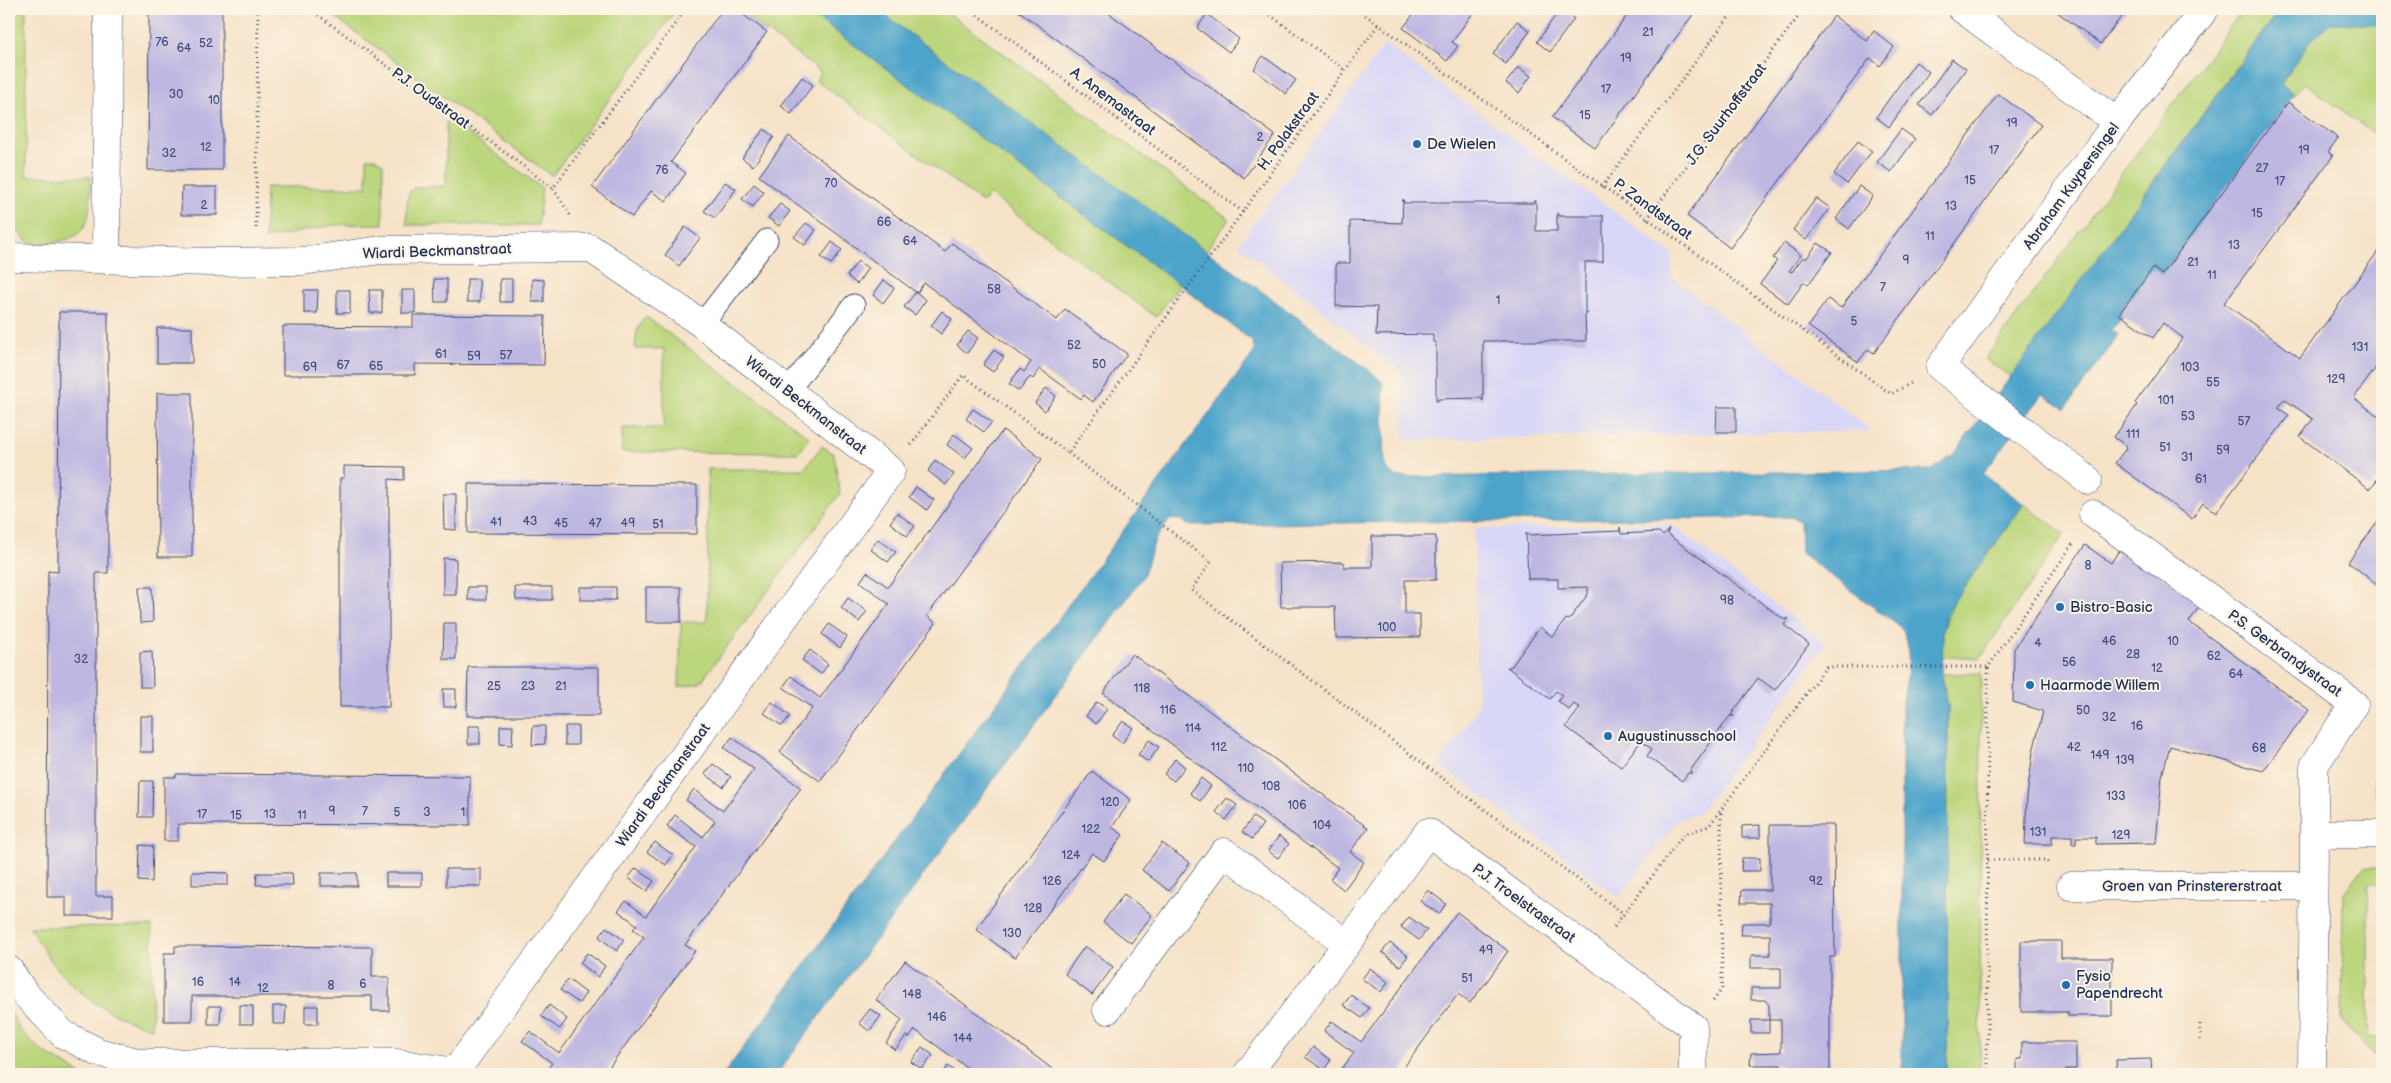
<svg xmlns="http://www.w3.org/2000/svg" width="2391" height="1083" viewBox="0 0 2391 1083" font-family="'Balsamiq Sans',sans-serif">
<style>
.built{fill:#d9d7f7}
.green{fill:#bbd67c;stroke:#6b826d}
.water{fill:#4ea4cb;stroke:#346a94}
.building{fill:#beb7e2}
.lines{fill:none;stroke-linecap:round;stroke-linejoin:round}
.service-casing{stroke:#3c4a6e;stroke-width:23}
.pedestrian-casing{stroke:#3c4a6e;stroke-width:29}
.minor-casing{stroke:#3c4a6e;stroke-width:29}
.path{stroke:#3c4a6e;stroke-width:3;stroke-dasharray:1 4;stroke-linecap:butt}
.service{stroke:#fff;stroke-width:21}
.pedestrian{stroke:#fff;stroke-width:28}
.minor{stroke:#fff;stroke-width:28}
.poi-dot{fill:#1f6fb2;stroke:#fcf5e5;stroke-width:2}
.labels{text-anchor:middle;stroke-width:4;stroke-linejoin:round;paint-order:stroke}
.number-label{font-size:12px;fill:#44517f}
.street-label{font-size:15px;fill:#1b2f5e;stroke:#fcf5e5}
.poi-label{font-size:15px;fill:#1b2f5e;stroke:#fcf5e5;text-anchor:start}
</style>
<rect width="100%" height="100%" fill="#fcf5e5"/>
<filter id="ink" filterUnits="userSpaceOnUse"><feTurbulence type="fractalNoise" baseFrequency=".02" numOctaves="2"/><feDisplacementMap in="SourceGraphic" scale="10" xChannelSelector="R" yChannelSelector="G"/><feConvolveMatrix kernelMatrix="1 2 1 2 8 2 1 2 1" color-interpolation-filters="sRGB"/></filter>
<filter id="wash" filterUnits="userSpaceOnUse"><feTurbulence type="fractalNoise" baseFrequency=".0096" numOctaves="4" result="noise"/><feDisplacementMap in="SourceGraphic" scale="20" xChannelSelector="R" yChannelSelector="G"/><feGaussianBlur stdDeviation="1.12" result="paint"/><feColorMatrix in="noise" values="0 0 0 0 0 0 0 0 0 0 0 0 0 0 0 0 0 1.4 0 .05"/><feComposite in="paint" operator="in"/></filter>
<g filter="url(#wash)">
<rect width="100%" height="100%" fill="#f6e2c7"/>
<path class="built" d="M1385 44 1672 254V277L1872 431 1405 440 1401 372 1238 245Z
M1671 524 1826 644 1700 812 1677 821 1619 898 1438 764 1478 709 1474 529Z"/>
<path class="green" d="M9 9H26V176L91 177C90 231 88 242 30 244L9 222Z
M324 9H677L552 176Z
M736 9H805L1180 285 1156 317 989 194 983 203 816 80 821 72Z
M876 9H943L1229 219 1205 252Z
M2243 9H2282L2267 26 2011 377 1985 359Z
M2334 23 2382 25V140L2305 83 2294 94 2281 84C2293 67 2315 28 2334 23Z
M449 119 542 188 538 225H407C407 181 406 188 446 186V123Z
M367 158H375L383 164V224L333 225 265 239 266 187H367Z
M645 316 809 437 798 453 622 452V428H664V349H635L637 331Z
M822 446 834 454 840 494 700 683 679 687 681 622H707L708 469H804Z
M2024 504 2064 534 1980 658 1942 657 1943 630 1954 601Z
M1981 673 1980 1074H1947L1948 706 1942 674Z
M2382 768V802H2377L2374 779Z
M2365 867H2382V884H2368V1037H2382V1054H2373L2342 1021 2343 893Z
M152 926V1028C94 1012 57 979 30 927Z
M9 1009 19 1029 43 1052 81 1074H9Z"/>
<path class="water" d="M805 9H876L1373 373 1383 383V387L1385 464 1389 472 1398 477 1932 470 1954 454 2276 15 2282 9H2382V25L2334 23C2315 28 2293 67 2281 84L2294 94 2162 275 2152 268 2119 313 2123 316 2112 330 2119 335 2065 409 2043 394 1983 474 2024 504 1954 601 1947 615 1943 630 1942 681 1948 706 1947 1074H1902V705C1906 685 1915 643 1900 627L1801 553 1800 521 1791 517 1188 525 1181 520 1170 519 1155 540 1143 577 777 1074H724L1255 351 1252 341 1180 285Z"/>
<g id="blocks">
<path class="building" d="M149 9H222V170H148Z
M723 9H735L767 32 671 162 686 173 666 201 651 191 632 217 592 187Z
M1016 9H1103L1275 135 1244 178Z
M1410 9H1476L1452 42 1458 46 1447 61 1403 28 1413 15 1408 11Z
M1560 9 1574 19 1550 52 1537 42Z
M1632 9H1697L1595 148 1552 117Z
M2053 9H2127L2101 44Z
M1207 14 1239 39 1229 52 1197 28Z
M1834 16 1867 41 1874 31 1894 47 1880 66 1870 58 1730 248 1687 216Z
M1517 21 1530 31 1506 64 1493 54Z
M1263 56 1296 80 1286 94 1254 69Z
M1952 59 1966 69 1932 115 1919 105Z
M1916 62 1929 72 1889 127 1876 117Z
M1518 67 1531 76 1519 93 1506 83Z
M802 77 813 85 791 114 781 106Z
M1998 94 2041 125 1874 353 1868 349 1858 362 1808 326 1828 299 1841 308Z
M2288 102 2338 138 2328 152 2333 156 2224 303 2300 358 2382 246V359L2354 398 2382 419V473L2370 489 2300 437 2313 419 2284 399 2278 408 2289 415 2216 513 2203 503 2192 519 2115 463 2127 447 2114 437 2137 405 2135 403 2183 338 2163 323 2153 338 2119 314 2153 268 2162 275Z
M764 129 774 137 753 166 742 158Z
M1901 129 1915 139 1891 172 1877 162Z
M789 136 945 252 952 243 1057 320 1065 309 1127 354 1093 402 1084 395 1081 399 1040 369 1033 379 1030 377 1019 391 1009 384 1020 369 1024 372 1031 362 924 283 917 293 759 176Z
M1858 141 1872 151 1847 184 1834 174Z
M725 182 736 189 715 218 704 211Z
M754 184 764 192 753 207 742 199Z
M1859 186 1873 196 1849 229 1836 219Z
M182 187H217V215H181Z
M1816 198 1830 208 1806 240 1793 230Z
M1403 199 1404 203H1534V201H1536V231H1557V213L1559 216H1601L1603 215V262H1585V313H1588L1585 315 1586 341H1483V401L1481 398 1438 399V401H1436V342H1433V334L1376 335 1377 307 1336 306V263H1350V221L1402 223Z
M780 204 790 211 779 226 768 218Z
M806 223 816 230 805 245 794 237Z
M685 227 700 238 679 266 665 255Z
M832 242 842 250 831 264 821 257Z
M1784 243 1801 255 1789 271 1792 272 1803 257 1806 259 1818 243 1832 252 1808 285 1804 282 1788 304 1760 284 1777 261 1773 258Z
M858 261 868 268 857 284 847 276Z
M434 279H447V302H435Z
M467 279H479L480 302H467Z
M500 279H512V302H500Z
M532 279 544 280V302H532Z
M884 280 894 288 883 303 873 295Z
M304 290H318L317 313H304Z
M337 290H350V313H337Z
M369 290H382V313H370Z
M402 290H415V313H402Z
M916 292 926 300 915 315 904 307Z
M942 311 952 319 941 334 931 326Z
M59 312H108V573H96V896H113V916H66V897H47L48 571 58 572Z
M413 315 545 316 544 365 415 364V375H283V326L413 327Z
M157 328H192V363H157Z
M968 331 978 338 967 353 957 345Z
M994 350 1004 357 993 372 983 365Z
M1046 388 1056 396 1045 411 1035 403Z
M157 393H192V557H158Z
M1717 407H1736V432H1716Z
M973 409 992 422 984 432 966 419Z
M1003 430 1042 459 927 616 936 623 820 781 780 752 812 708 783 687 791 676 820 698 889 604 860 582 867 572 888 587Z
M954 434 973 448 965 458 947 445Z
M935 460 954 474 946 485 928 471Z
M344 466 404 467V480L389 479V707H340V478H344Z
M468 484 697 485V534L468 533Z
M916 487 934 500 927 510 909 497Z
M443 494H456V530L444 529Z
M897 513 915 526 907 536 890 523Z
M2382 516V588L2348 562Z
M1620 527 1621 534 1659 532 1663 536 1669 529 1667 534 1785 620 1789 618 1784 625 1809 644 1775 690 1758 678 1731 715 1734 716H1730L1690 771 1692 773H1688L1682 781 1647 756 1652 749 1641 741 1621 767 1566 727 1580 708 1574 704 1569 710 1558 701 1562 695 1556 691 1550 699 1507 667H1511L1540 627 1553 637 1566 619 1569 620 1588 594V587L1558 588V579H1528L1526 533 1528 535 1620 531Z
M1372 536H1436V580H1405V614H1420V637L1336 638 1335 607H1281L1280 563 1344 562V567H1372Z
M878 539 896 552 888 562 870 549Z
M2085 545 2111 563 2122 546 2201 604 2189 622 2309 710 2263 771 2170 746 2162 776 2156 843 2096 844V837H2076V844H2072V836H2052V844H2025L2027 797 2033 752 2043 711 2013 702 2014 649Z
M443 558 456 559V595H443Z
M139 587H152L153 622 140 623Z
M468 587H486V600H468Z
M515 587H552V600H516Z
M580 587H616V600H580Z
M646 587H681V622H646Z
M848 598 867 611 859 622 841 608Z
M444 623H456V659H443Z
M829 624 847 637 840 648 822 634Z
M810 650 828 664 821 674 802 660Z
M152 651 153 687H140V652Z
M1132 654 1368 828 1350 852 1364 862 1344 890 1330 879 1338 868 1103 693Z
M468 667H599V716H467Z
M443 689H456V707H444Z
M772 702 790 716 782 726 764 713Z
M1097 702 1107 709 1096 724 1086 716Z
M140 716H153V752H140Z
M1123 721 1133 728 1122 743 1112 736Z
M468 726H480V744H468Z
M500 726H513L512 745 500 744Z
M533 726H545V744L532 745Z
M565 726H578V745H565Z
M732 737 801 788 685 945 695 951 604 1074H543L552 1063 522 1041 530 1031 559 1053 644 937 633 929 637 925 618 911 626 901 646 916 696 847 667 826 675 815 703 837 715 821 686 800 694 789 723 811 754 769 724 748Z
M1149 740 1159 747 1148 762 1138 755Z
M1175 759 1185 767 1174 781 1164 774Z
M713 764 731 777 723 787 705 774Z
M1092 771 1131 800 1112 827 1123 835 1104 861 1092 853 1015 958 976 929Z
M176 774 470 776V825L178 824V841H164V777H176Z
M1201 778 1211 786 1200 801 1190 793Z
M140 781H153L152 817H139Z
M1227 798 1237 805 1226 820 1216 812Z
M1253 817 1263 824 1252 839 1242 832Z
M1760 825V838H1742V826Z
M1770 825H1834L1835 957H1830V1074H1781V1065H1750L1751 1053 1781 1052V1020H1769V1005L1765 1000H1751V988H1781V968H1751V955H1770V935H1741L1742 923H1770V903H1741L1742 890H1770Z
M1279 836 1289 844 1278 858 1268 851Z
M655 842 673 855 666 865 647 852Z
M1162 843 1190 863 1169 891 1142 870Z
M140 845 153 846 152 882 139 881Z
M1742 858H1760V871H1741Z
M636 868 654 881 647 891 628 878Z
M446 869H481V886H446Z
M192 872 228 873V885H192Z
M257 873H292L293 885H256Z
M321 873H357V886H321Z
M386 873H422V886H386Z
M1428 890 1446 904 1439 914 1420 901Z
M1124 894 1152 915 1131 943 1103 922Z
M1457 912 1508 951 1490 977 1470 1003 1458 994 1399 1074H1338L1354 1053 1324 1031 1332 1021 1361 1042Z
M1409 917 1427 930 1419 940 1401 927Z
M606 927 624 940 617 951 599 937Z
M2021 941H2061V958H2112V1016H2068V1012H2021Z
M1390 943 1408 956 1400 966 1382 952Z
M175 946 372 947V977H389V1011H372V996H192V1021H164V953H175Z
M1085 946 1113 967 1092 995 1065 974Z
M587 953 605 966 598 977 580 963Z
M905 961 1011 1038 1059 1074H976L915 1030 909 1038 907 1035 895 1050 886 1043 902 1020 876 1000Z
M1370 968 1388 982 1381 992 1362 979Z
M568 979 586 993 579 1003 560 990Z
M1351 995 1369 1008 1362 1018 1343 1005Z
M240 1005 253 1006V1024H240Z
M549 1005 567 1019 560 1029 541 1016Z
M208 1006H221L220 1024H208Z
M273 1006H286L285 1024H273Z
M305 1006H318V1024H305Z
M870 1009 881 1016 869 1031 859 1023Z
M1751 1020H1769V1033H1751Z
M2022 1042H2076V1069H2066V1074H2017V1059H2022Z
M922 1047 933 1055 922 1069 911 1062Z
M1313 1047 1331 1060 1324 1070 1305 1057Z
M2151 1059 2152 1074H2117L2116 1060Z
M948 1066 959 1074H943Z"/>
</g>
</g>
<g filter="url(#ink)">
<use href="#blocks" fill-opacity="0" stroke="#3c4a6e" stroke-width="1"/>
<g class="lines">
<defs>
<path id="service" d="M702 324 767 240
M788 391 854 305"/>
<path id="pedestrian" d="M2093 514 2240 620"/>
<path id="minor" d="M1962 9 2117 122
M9 257 212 262 302 261 381 250 590 248 702 324 891 471 455 1072
M106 260 108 9
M2088 480 1940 367 2117 122 2205 9
M2240 620 2354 704 2314 766V834H2382
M2071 886H2313
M9 970 26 995 63 1034 98 1052 142 1063H397L455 1072 459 1074
M1107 1010 1224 852 1347 944
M1247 1074 1347 944 1428 832 1693 1027V1074
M2312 1074 2314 834"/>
</defs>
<use href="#service" class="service-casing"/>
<use href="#pedestrian" class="pedestrian-casing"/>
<use href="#minor" class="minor-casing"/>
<path class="path" d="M310 9 553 188
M969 9 1243 212
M1262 9 1346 71
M1357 9 1891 394 1911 383
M1602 187 1735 9
M570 215 553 188 686 9
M1647 219 1804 9
M256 228 258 9
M911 445 963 375 1068 453 1378 25
M1068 453 1211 562 1191 590 1623 913
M1988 860H2046L2048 863
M1614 927 1684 834 1709 826 1826 667H1988L2074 542
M1713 1001 1722 989 1721 810
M2200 1024V1043
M1987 1074 1988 667"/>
<use href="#service" class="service"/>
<use href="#pedestrian" class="pedestrian"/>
<use href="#minor" class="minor"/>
</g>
</g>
<g class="poi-dot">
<circle cx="1417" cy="144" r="5"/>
<circle cx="2060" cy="607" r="5"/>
<circle cx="2030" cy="685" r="5"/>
<circle cx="1608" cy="736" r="5"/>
<circle cx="2066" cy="985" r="5"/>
</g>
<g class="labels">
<g class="number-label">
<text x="1648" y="36">21</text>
<text x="162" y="46">76</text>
<text x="206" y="47">52</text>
<text x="184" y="52">64</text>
<text x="1626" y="62">19</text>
<text x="1606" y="93">17</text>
<text x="176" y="98">30</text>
<text x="214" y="104">10</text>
<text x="1585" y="119">15</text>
<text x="2012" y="127">19</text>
<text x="1260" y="141">2</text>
<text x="206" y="151">12</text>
<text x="1994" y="154">17</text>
<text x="2304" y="154">19</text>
<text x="169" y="157">32</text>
<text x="2262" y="172">27</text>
<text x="662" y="174">76</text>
<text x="1970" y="184">15</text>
<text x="2280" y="185">17</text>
<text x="831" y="187">70</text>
<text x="204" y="209">2</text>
<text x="1951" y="210">13</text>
<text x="2257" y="217">15</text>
<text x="884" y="226">66</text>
<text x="1930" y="240">11</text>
<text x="910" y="245">64</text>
<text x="2234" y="249">13</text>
<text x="1906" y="264">9</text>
<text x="2193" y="266">21</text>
<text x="2212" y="279">11</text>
<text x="1883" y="291">7</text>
<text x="994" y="293">58</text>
<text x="1498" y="304">1</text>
<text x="1854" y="325">5</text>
<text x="1074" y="349">52</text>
<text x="2360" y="351">131</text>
<text x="441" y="358">61</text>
<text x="506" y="359">57</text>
<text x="474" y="360">59</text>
<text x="1099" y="368">50</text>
<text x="343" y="369">67</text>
<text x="376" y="370">65</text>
<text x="310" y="371">69</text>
<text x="2190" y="371">103</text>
<text x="2336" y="383">129</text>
<text x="2213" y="386">55</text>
<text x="2166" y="404">101</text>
<text x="2188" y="420">53</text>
<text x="2244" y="425">57</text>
<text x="2133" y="438">111</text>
<text x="2165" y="451">51</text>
<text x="2223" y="454">59</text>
<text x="2187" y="461">31</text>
<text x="2201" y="483">61</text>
<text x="530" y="525">43</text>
<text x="496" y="526">41</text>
<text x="561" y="527">45</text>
<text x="595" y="527">47</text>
<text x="628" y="527">49</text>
<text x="658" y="528">51</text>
<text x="2088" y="569">8</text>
<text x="1727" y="604">98</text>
<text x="1387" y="631">100</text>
<text x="2109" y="645">46</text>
<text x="2173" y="645">10</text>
<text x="2038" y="647">4</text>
<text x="2133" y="658">28</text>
<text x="2214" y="660">62</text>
<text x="81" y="663">32</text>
<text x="2069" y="666">56</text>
<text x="2157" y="672">12</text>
<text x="2236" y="678">64</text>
<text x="494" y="690">25</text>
<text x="528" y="690">23</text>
<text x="561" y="690">21</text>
<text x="1142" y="692">118</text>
<text x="1168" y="714">116</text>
<text x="2083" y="714">50</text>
<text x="2109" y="721">32</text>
<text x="2137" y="730">16</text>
<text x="1193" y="732">114</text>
<text x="1219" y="751">112</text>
<text x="2074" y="751">42</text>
<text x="2259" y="752">68</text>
<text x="2100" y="759">149</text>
<text x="2125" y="764">139</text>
<text x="1246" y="772">110</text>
<text x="1271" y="790">108</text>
<text x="2116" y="800">133</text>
<text x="1110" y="806">120</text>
<text x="1297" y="809">106</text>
<text x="332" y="815">9</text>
<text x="365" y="815">7</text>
<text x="397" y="816">5</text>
<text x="427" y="816">3</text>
<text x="463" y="816">1</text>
<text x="202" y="818">17</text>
<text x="270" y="818">13</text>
<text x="236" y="819">15</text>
<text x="302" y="819">11</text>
<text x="1322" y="829">104</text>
<text x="1091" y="833">122</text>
<text x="2038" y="836">131</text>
<text x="2121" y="839">129</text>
<text x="1071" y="859">124</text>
<text x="1052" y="885">126</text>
<text x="1816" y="885">92</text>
<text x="1033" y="912">128</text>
<text x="1012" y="937">130</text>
<text x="1486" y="954">49</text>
<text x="1467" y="982">51</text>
<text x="198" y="986">16</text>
<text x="235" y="986">14</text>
<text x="363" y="988">6</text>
<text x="331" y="989">8</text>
<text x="263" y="992">12</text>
<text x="912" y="998">148</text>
<text x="937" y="1021">146</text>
<text x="963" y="1042">144</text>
</g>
<g class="street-label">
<text transform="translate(431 98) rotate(36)" y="5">P.J. Oudstraat</text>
<text transform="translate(1113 101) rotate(37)" y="5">A. Anemastraat</text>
<text transform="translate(1726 114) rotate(-53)" y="5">J.G. Suurhoffstraat</text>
<text transform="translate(1288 131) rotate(-54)" y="5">H. Polakstraat</text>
<text transform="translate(2071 186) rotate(-54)" y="5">Abraham Kuypersingel</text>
<text transform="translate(1653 209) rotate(36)" y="5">P. Zandtstraat</text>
<text transform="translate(437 251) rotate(-2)" y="5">Wiardi Beckmanstraat</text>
<text transform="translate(806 405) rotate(38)" y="5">Wiardi Beckmanstraat</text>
<text transform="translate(2285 653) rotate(36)" y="5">P.S. Gerbrandystraat</text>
<text transform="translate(663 785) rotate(-54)" y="5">Wiardi Beckmanstraat</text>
<text x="2192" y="891">Groen van Prinstererstraat</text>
<text transform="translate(1524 903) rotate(36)" y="5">P.J. Troelstrastraat</text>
</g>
<g class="poi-label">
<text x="1427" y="149">De Wielen</text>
<text x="2070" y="612">Bistro-Basic</text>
<text x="2040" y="690">Haarmode Willem</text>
<text x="1618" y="741">Augustinusschool</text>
<text x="2076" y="981">Fysio<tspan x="2076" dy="17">Papendrecht</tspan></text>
</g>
</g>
<rect width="2391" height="1083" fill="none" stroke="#fcf5e5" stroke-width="30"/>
</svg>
